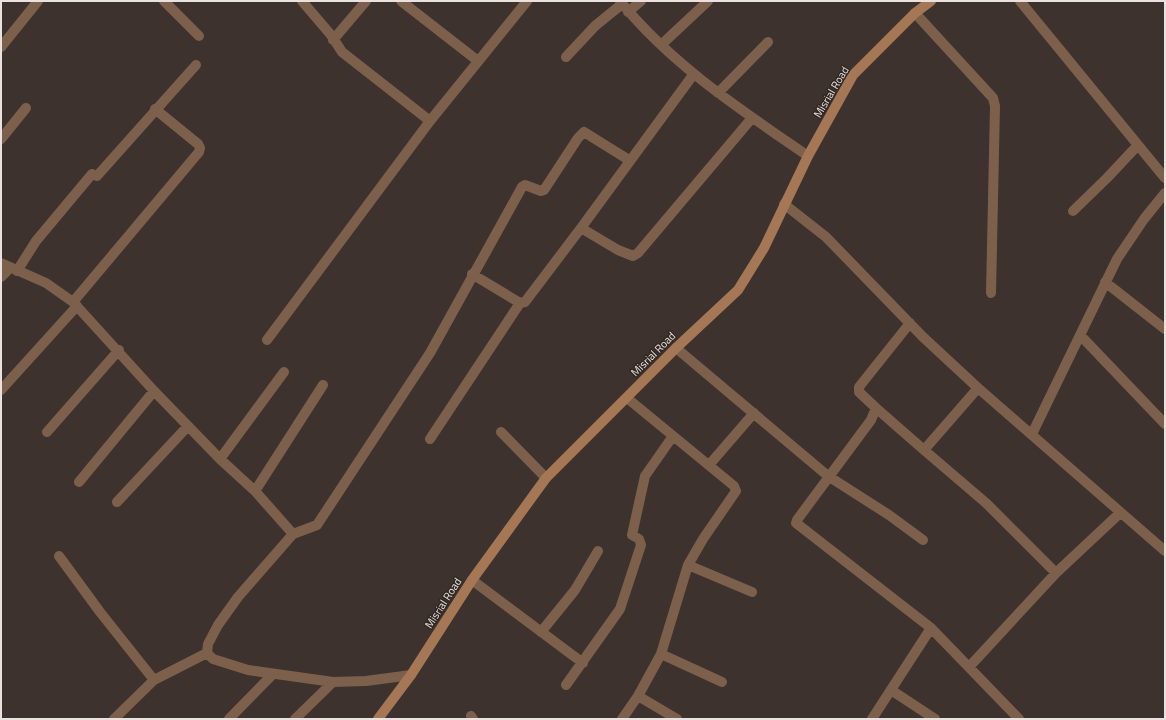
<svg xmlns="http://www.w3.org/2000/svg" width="1166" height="720" viewBox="0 0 1166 720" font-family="'Titillium Web',sans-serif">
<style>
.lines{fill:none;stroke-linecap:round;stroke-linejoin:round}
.minor{stroke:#7d604b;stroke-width:10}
.secondary{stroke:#a57755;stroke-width:10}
.labels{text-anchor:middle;stroke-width:3;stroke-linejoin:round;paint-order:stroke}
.street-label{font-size:11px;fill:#e9e2e0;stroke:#322824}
</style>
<rect width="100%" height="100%" fill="#3d322e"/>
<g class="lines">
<path class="minor" d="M164 1 199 36
M302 1 331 35 342 52 430 121
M401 1 478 61
M620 1C672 65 741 110 808 156
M1020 1 1165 178
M628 12 641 1
M915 13 993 98 995 106 991 293
M333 40 366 1
M661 45 708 1
M1 47 38 1
M566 57 595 26 622 4
M718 93 768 42
M1 139 26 108
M97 176 196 65
M784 204 826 237 923 337 978 388 1165 551
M1073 211 1107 178 1138 145
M581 228 618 250 633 256 638 253 752 118
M1 263 46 283 73 302 154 391 220 459 255 491 293 534
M17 271 36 241 92 174
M472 274 520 303 525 302 581 228 693 75
M1 277 10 268
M1105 282 1165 329
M73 302 199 152 200 148 198 144 155 109
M910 323 859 387V392L876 408 871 420 797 520 796 523 931 628 1019 719
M1080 335 1165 424
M267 340 430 121 527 1
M676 348 828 476 889 515 923 540
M1 390 77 306
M876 408 924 450 978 388
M47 432 119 350
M501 432 546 478
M1032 434 1117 259 1144 219 1165 193
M430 439 520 303
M924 450 986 503 1056 573
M220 459 284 372
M709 465 754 413
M79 482 154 391
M255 491 323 385
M117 502 188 426
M59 556 100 612 154 680
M688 565 752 592
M472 580 583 663
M541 632 575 590 598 551
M661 654 722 682
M970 666 1056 573 1120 513
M411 675 366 681 333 682 248 670 213 659 207 653 208 644 218 625 238 597 293 534 317 525 430 353 522 187 525 185 541 191 544 190 578 138 584 132 629 160
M566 685 620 609 641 545 639 539 632 535 645 476 673 436
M891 690 935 719
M638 696 677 719
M471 716 473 719
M114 719 154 680 207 653
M229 719 273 674
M295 719 333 682
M622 719 638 696 661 654 688 565 703 539 736 491 734 486 627 398
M872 719 931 628"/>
<path class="secondary" d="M378 719 411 675 472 580 546 478 676 348 738 290 764 248 808 156 853 75 915 13 931 1"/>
</g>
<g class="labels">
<g class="street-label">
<text transform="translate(831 92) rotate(-59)" y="4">Misrial Road</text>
<text transform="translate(653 354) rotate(-45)" y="4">Misrial Road</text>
<text transform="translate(443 603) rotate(-57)" y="4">Misrial Road</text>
</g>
</g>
<rect width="1166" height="720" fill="none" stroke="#e9e2e0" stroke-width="4"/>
</svg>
